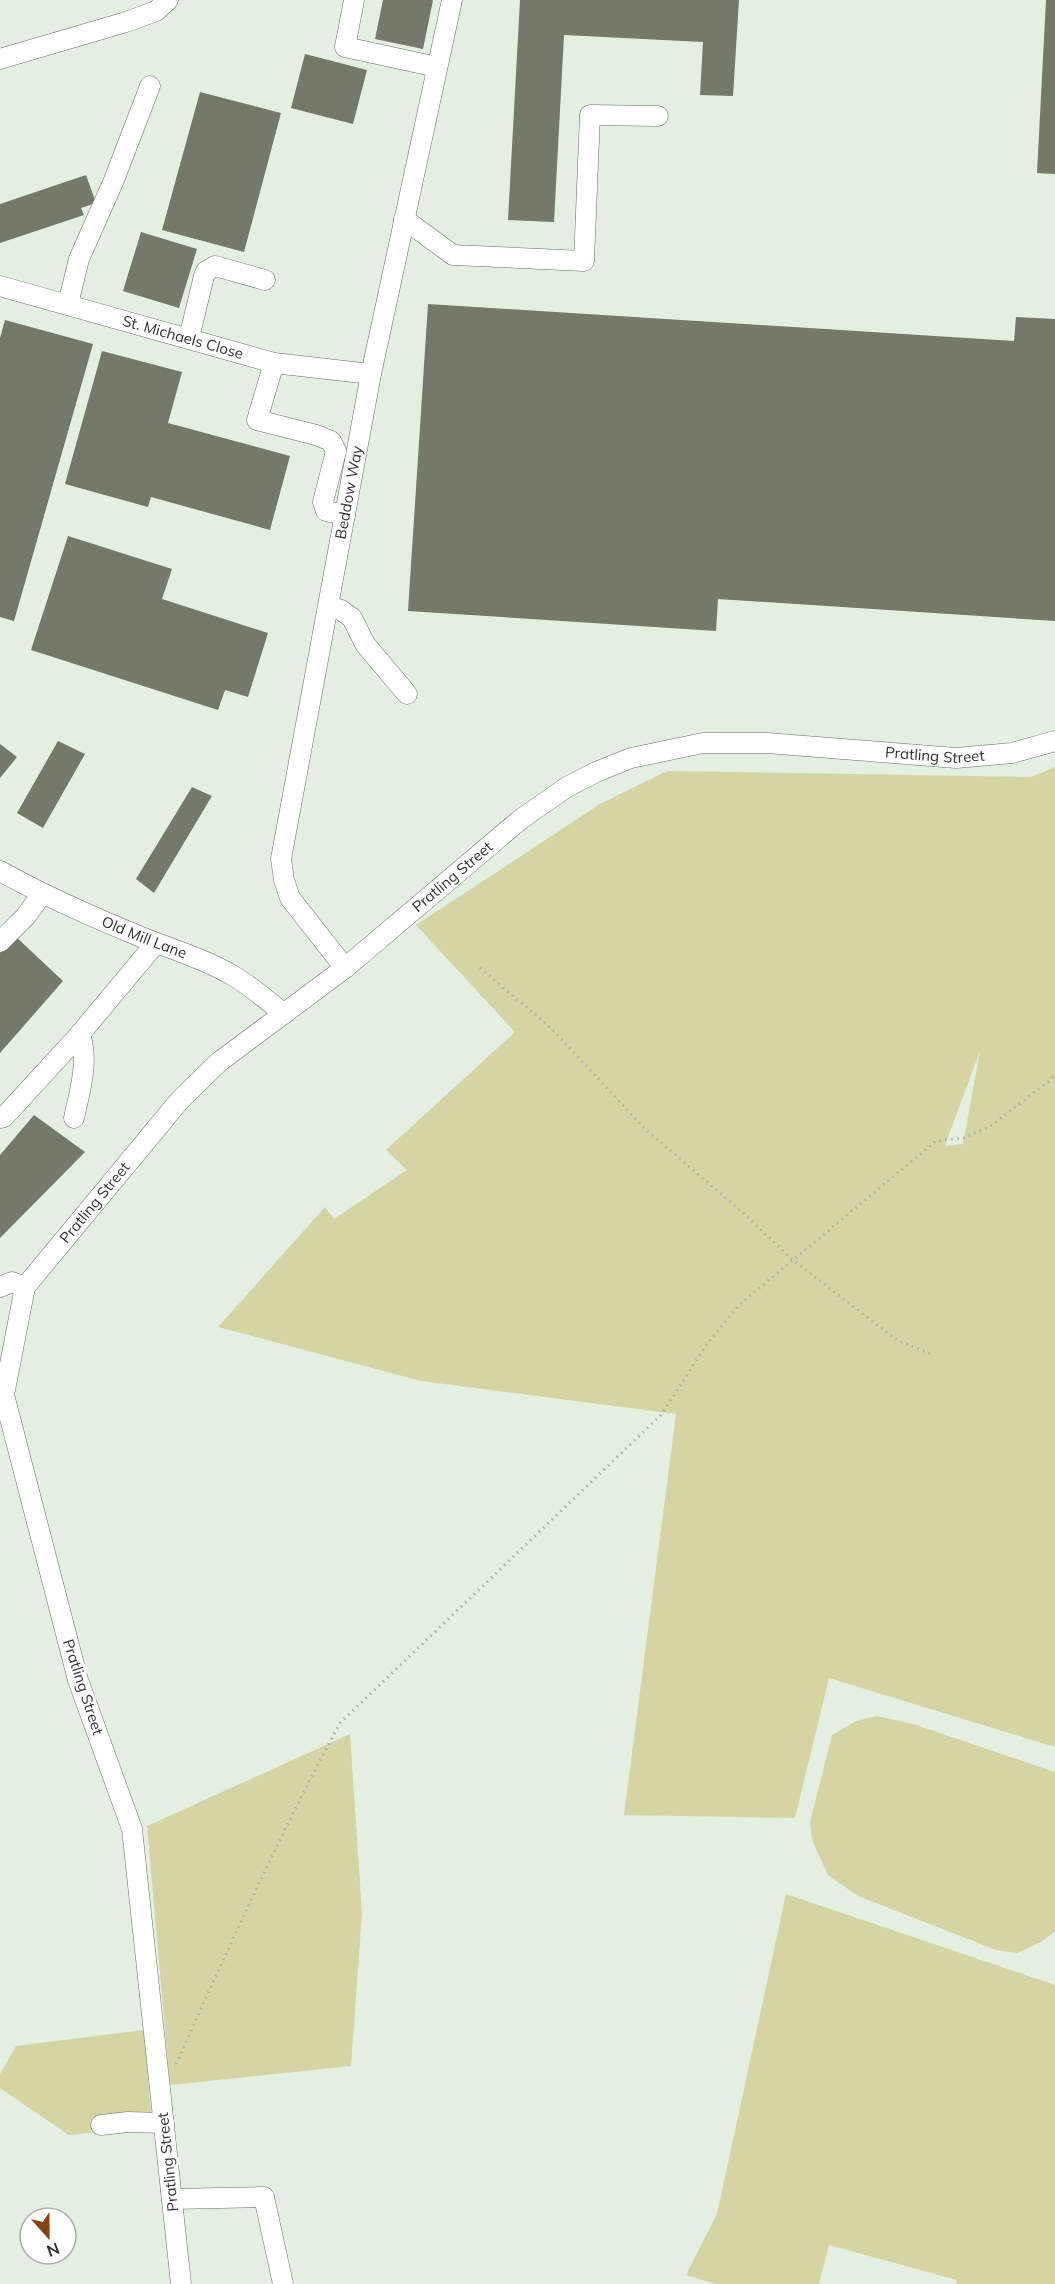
<svg xmlns="http://www.w3.org/2000/svg" width="1055" height="2284" viewBox="0 0 1055 2284" font-family="Mulish,sans-serif">
<style>
.green{fill:#d5d5a4;fill-rule:evenodd}
.building{fill:#73796b}
.lines{fill:none;stroke-linecap:round;stroke-linejoin:round}
.minor-casing{stroke:#646f64;stroke-width:21}
.path{stroke:#a6b1a6;stroke-width:3;stroke-dasharray:1.5 4.5;stroke-linecap:butt}
.minor{stroke:#fff;stroke-width:20}
.labels{text-anchor:middle;stroke-width:6;stroke-linejoin:round;paint-order:stroke}
.street-label{font-size:15px;fill:#2e332e;stroke:#fff}
</style>
<rect width="100%" height="100%" fill="#e2efe1"/>
<path class="green" d="M1055 767V1747L829 1678 795 1818 624 1815 676 1414 421 1381 218 1327 325 1207 334 1219 407 1170 386 1150 515 1032 416 925 600 804 667 771 1031 777ZM980 1051 963 1144 945 1146V1145Z
M877 1716 913 1724 1055 1772V1931L1041 1942 1017 1953 996 1950 858 1896 828 1875 812 1840 810 1822 832 1735 856 1721Z
M350 1734 362 1913 351 2066 170 2085 147 1826Z
M786 1894 1055 1985V2284H956L957 2280 829 2245 819 2284H716L686 2275 717 2214Z
M144 2030 152 2126 69 2135 0 2088V2074L16 2046Z"/>
<path class="building" d="M383 0H433L423 49 375 39Z
M520 0H739L733 96 700 95 703 42 564 35 554 222 508 220Z
M1046 0H1055V174L1037 173Z
M305 54 367 70 353 124 291 108Z
M200 92 281 113 244 252 162 230Z
M86 175 96 203 81 208 84 215 0 243V204Z
M141 232 197 249 179 308 123 291Z
M428 304 1014 341 1016 317 1055 319V621L718 599 716 631 408 611Z
M5 320 93 344 14 621 0 617V338Z
M102 351 182 372 168 423 290 456 270 530 151 497 148 507 65 484Z
M68 536 172 569 162 599 268 633 248 697 225 690 218 710 31 650Z
M58 741 85 754 43 828 17 813Z
M0 744 17 757 0 778Z
M192 787 212 796 154 893 136 879Z
M15 936 63 981 0 1053V953Z
M34 1115 85 1152 0 1238V1155Z"/>
<g class="lines">
<defs>
<g id="minor">
<path d="M354 0 345 47 437 67"/>
<path d="M0 59 126 22 156 11 168 0"/>
<path d="M404 219 453 255 584 261 590 115 658 116"/>
<path id="s1" d="M0 286 274 363 371 374"/>
<path d="M68 304 79 259 114 180 150 86"/>
<path d="M189 338 204 276 206 271 215 266 265 280"/>
<path d="M274 363 257 420 316 435 331 441 336 451 323 502 326 511 345 515"/>
<path d="M329 606 341 610 352 618 365 644 407 694"/>
<path id="s2" d="M0 871C43 895 88 915 134 934 167 948 201 957 232 975 251 986 267 1000 284 1014"/>
<path d="M0 942 26 916 42 894"/>
<path id="s3" d="M345 968 290 898 284 880 281 859 371 374 452 0"/>
<path d="M0 1118 4 1117 80 1034"/>
<path d="M74 1118C80 1090 89 1062 80 1034L156 943"/>
<path d="M0 1287 12 1282 25 1287"/>
<path d="M101 2125 128 2122 164 2123"/>
<path d="M172 2199 264 2197 283 2284"/>
<path id="s4" d="M181 2284 132 1829 78 1680 4 1395 25 1287 180 1100 219 1062 345 968 521 819 567 787 596 772 631 758 703 743H767L956 758 1012 753 1055 741"/>
</g>
</defs>
<use href="#minor" class="minor-casing"/>
<path class="path" d="M480 968 551 1028 645 1129 742 1212 793 1260 898 1341 931 1354
M176 2064C228 1949 280 1834 340 1723L661 1415 707 1344 739 1305 936 1141 964 1138 992 1125 1055 1076"/>
<use href="#minor" class="minor"/>
</g>
<g class="labels">
<g class="street-label">
<text dy="5" stroke="none"><textPath href="#s1" startOffset="190">St. Michaels Close</textPath></text>
<text dy="5" stroke="none"><textPath href="#s3" startOffset="502">Beddow Way</textPath></text>
<text dy="5" stroke="none"><textPath href="#s4" startOffset="2138">Pratling Street</textPath></text>
<text dy="5" stroke="none"><textPath href="#s4" startOffset="1616">Pratling Street</textPath></text>
<text dy="5" stroke="none"><textPath href="#s2" startOffset="159">Old Mill Lane</textPath></text>
<text dy="5" stroke="none"><textPath href="#s4" startOffset="1130">Pratling Street</textPath></text>
<text transform="translate(83 1687) rotate(72)" y="5">Pratling Street</text>
<text transform="translate(168 2162) rotate(-96)" y="5">Pratling Street</text>
</g>
</g>
<g transform="translate(48 2236) rotate(159)"><circle r="28" fill="#ffffff" stroke="#abadab" stroke-width="1.5"/>
<path d="M0-4.5L10 22L0 15L-10 22Z" fill="#854311"/>
<text y="-9" font-size="16" font-weight="bold" text-anchor="middle" fill="#2e332e">N</text>
</g>
</svg>
